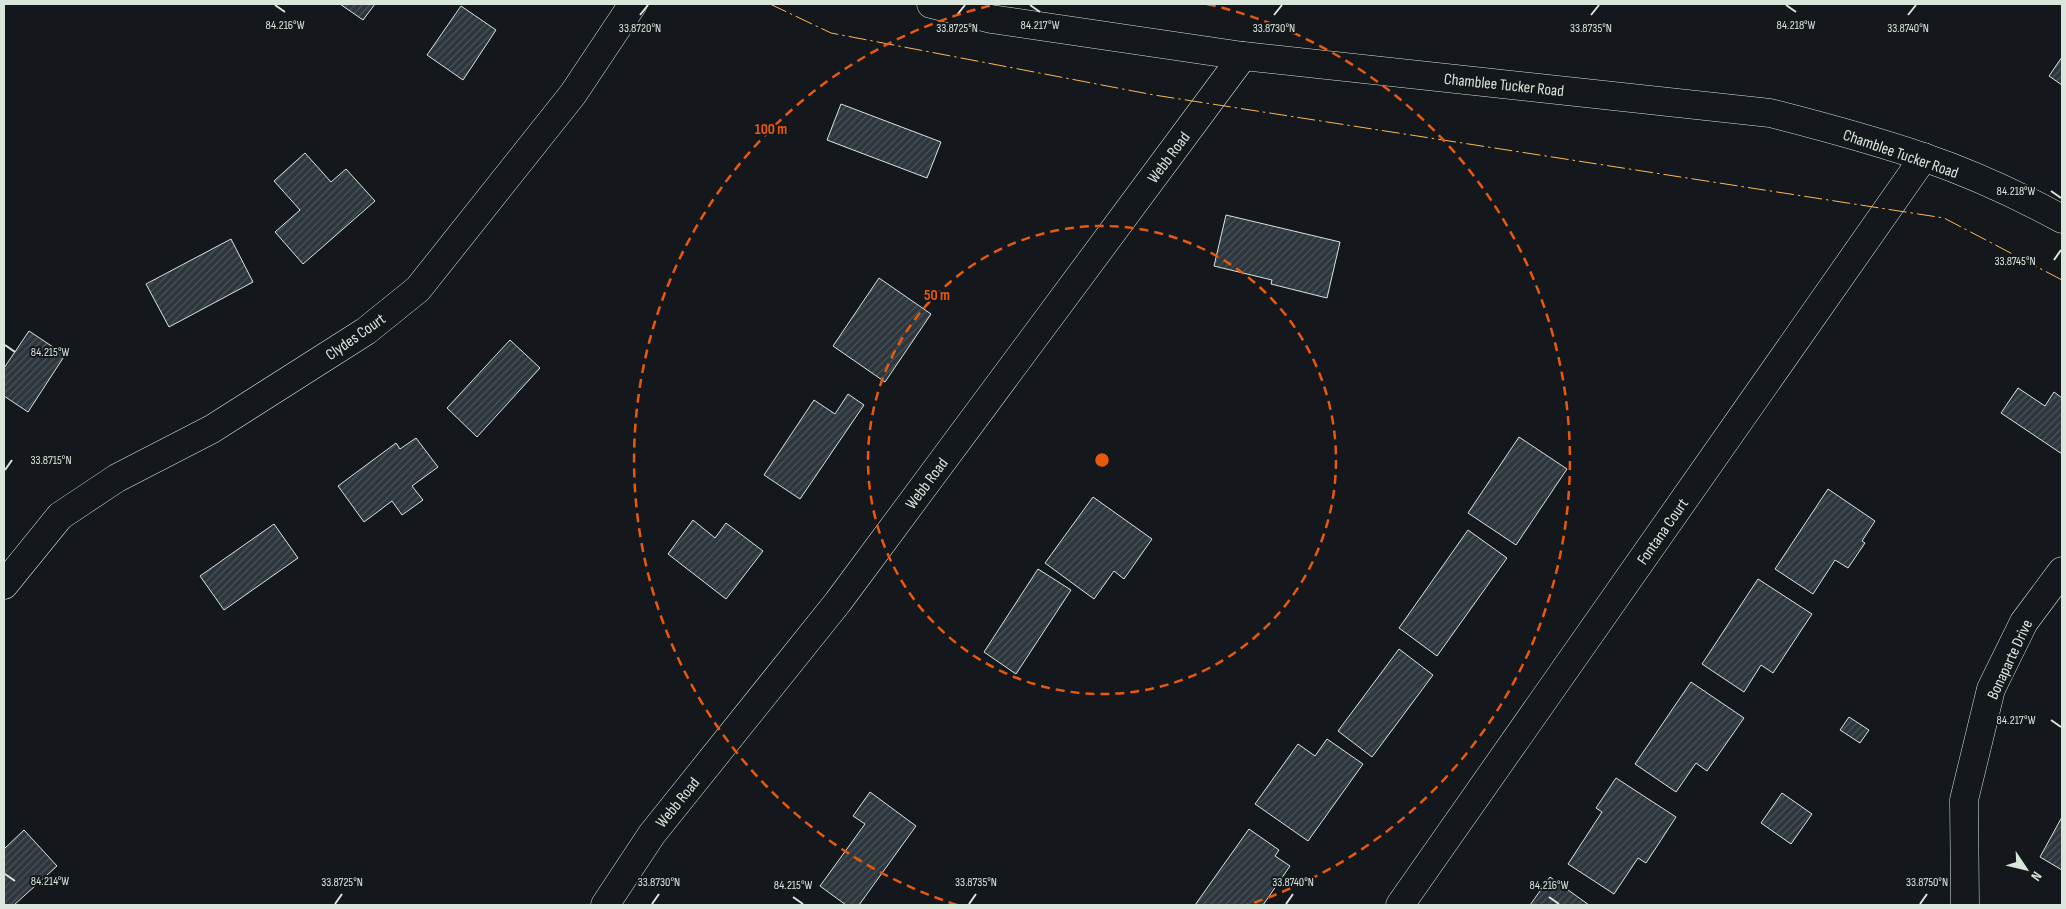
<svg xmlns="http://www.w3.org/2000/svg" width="2066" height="909" viewBox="0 0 2066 909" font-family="'Sofia Sans Condensed',sans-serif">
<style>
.building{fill:url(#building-hatch);stroke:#d8e6dc}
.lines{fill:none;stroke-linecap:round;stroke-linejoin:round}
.minor-casing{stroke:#d8e6dc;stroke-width:29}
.major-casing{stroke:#d8e6dc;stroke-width:29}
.minor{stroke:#14181c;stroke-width:28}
.major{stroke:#14181c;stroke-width:28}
.power{stroke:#ffb74d;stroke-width:1;stroke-dasharray:18 4 2.5 4;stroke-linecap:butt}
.ticks{fill:none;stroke:#d8e6dc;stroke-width:2}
.ring{fill:none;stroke:#e8590c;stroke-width:2.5;stroke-dasharray:9 6}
.labels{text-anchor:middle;stroke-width:4;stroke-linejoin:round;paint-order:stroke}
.street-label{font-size:16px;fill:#d8e6dc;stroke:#14181c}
.ticks-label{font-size:12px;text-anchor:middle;fill:#d8e6dc;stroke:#14181c;stroke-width:4;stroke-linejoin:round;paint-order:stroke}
.centre{fill:#e8590c;stroke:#14181c;stroke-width:2.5}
.ring-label{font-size:15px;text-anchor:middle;font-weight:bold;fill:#e8590c;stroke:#14181c;stroke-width:4;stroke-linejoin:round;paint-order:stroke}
</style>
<defs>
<pattern id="building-hatch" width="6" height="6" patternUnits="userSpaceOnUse" patternTransform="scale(1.25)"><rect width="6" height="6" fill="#2c363c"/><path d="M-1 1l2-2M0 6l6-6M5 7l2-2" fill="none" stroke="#4a5358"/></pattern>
</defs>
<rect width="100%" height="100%" fill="#14181c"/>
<path class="building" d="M340 4H375L363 20Z
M461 6 496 30 463 80 427 55Z
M2062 57V85L2049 76Z
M841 104 941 142 927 178 827 140Z
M305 153 331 182 346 169 375 201 303 264 275 232 300 210 274 181Z
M1226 215 1340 242 1327 298 1271 284 1272 280 1214 266Z
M231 239 253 282 169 327 146 284Z
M879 278 931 314 885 382 833 346Z
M29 331 65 355 28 412 4 396V368Z
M510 340 540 368 477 437 447 408Z
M2018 388 2045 406 2054 392 2062 398V454L2001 413Z
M848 394 864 405 800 499 764 475 814 400 835 414Z
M1519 437 1567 469 1516 545 1468 513Z
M416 438 438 467 412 486 423 500 402 515 392 501 364 522 338 486 396 443 400 449Z
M1828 489 1875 521 1862 541 1865 543 1848 568 1835 560 1813 594 1775 569Z
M1093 497 1152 539 1124 579 1114 571 1094 599 1045 563Z
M693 520 715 538 726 523 763 551 726 599 668 554Z
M274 524 298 558 224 610 200 576Z
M1468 530 1507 558 1437 656 1399 628Z
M1038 569 1071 590 1016 674 984 652Z
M1758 579 1812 614 1773 673 1761 665 1744 692 1702 664Z
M1399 649 1433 675 1372 757 1338 731Z
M1691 682 1744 718 1707 771 1696 763 1676 792 1635 764Z
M1849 717 1869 730 1860 743 1840 730Z
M1327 739 1363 764 1308 841 1255 804 1298 744 1315 756Z
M1616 778 1676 817 1646 863 1638 858 1614 894 1568 864 1602 812 1596 808Z
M870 792 916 826 859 905H846L820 886 865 824 853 816Z
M1782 793 1812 814 1791 844 1761 823Z
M2062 817V870L2040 857Z
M1249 829 1279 850 1275 856 1290 866 1263 905H1195Z
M24 830 57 866 14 905H4V849Z
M1550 877 1589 905H1530Z"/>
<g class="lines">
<defs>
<path id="minor" d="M4 585 60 516 117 478 212 429 366 331 418 289 573 94 633 4
M605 905 652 834 838 602 1243 56
M1400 905 1924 157
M1965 905 1964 800 1991 689 2024 622 2062 571"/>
<path id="major" d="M931 4 991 19 1243 56 1770 113C1821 126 1873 140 1923 157 1970 173 2018 195 2062 219"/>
</defs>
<use href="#minor" class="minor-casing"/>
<use href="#major" class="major-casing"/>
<use href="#minor" class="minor"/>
<use href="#major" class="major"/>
<path class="power" d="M770 4 831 33 1154 95 1944 218 2062 280"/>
</g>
<path class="ticks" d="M275 5 285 12M1030 5 1040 12M1786 5 1796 12M640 15 648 5M957 15 965 5M1274 15 1282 5M1591 15 1599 5M1908 15 1916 5M2051 191 2061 198M2054 260 2061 250M5 345 15 352M5 470 12 460M2051 720 2061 727M5 874 15 881M793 897 803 904M1549 897 1559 904M335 904 342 894M652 904 659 894M969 904 976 894M1286 904 1293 894M1920 904 1927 894"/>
<g class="ring">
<circle cx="1102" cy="460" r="234"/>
<path d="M957 905A468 468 0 0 1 997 4M1207 4A468 468 0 0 1 1247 905"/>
</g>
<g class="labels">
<g class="street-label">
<text transform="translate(1504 84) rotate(6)" y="6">Chamblee Tucker Road</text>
<text transform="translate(1901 153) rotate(19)" y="6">Chamblee Tucker Road</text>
<text transform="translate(1168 157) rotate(-53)" y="6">Webb Road</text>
<text transform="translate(355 336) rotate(-35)" y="6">Clydes Court</text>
<text transform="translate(926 483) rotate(-53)" y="6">Webb Road</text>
<text transform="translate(1662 531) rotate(-55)" y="6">Fontana Court</text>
<text transform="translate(2009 659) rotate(-65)" y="6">Bonaparte Drive</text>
<text transform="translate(677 802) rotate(-51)" y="6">Webb Road</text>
</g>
</g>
<g class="ticks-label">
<text x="285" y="29">84.216°W</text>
<text x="1040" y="29">84.217°W</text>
<text x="1796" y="29">84.218°W</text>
<text x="640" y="32">33.8720°N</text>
<text x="957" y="32">33.8725°N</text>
<text x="1274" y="32">33.8730°N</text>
<text x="1591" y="32">33.8735°N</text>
<text x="1908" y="32">33.8740°N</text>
<text x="2016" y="195">84.218°W</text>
<text x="2015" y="265">33.8745°N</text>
<text x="50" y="356">84.215°W</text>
<text x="51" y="464">33.8715°N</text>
<text x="2016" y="724">84.217°W</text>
<text x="50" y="885">84.214°W</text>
<text x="342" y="886">33.8725°N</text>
<text x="659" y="886">33.8730°N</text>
<text x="976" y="886">33.8735°N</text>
<text x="1293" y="886">33.8740°N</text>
<text x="1927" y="886">33.8750°N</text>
<text x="793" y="889">84.215°W</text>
<text x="1549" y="889">84.216°W</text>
</g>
<circle cx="1102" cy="460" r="8" class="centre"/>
<g class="ring-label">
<text x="771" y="134">100 m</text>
<text x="937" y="300">50 m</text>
</g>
<rect width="2066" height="909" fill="none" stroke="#d8e6dc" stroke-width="10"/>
<g transform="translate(2026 869) rotate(125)" stroke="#14181c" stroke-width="4" paint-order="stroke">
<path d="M0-4L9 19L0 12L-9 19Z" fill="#d8e6dc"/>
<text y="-8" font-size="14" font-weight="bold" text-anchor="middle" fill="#d8e6dc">N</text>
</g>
</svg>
